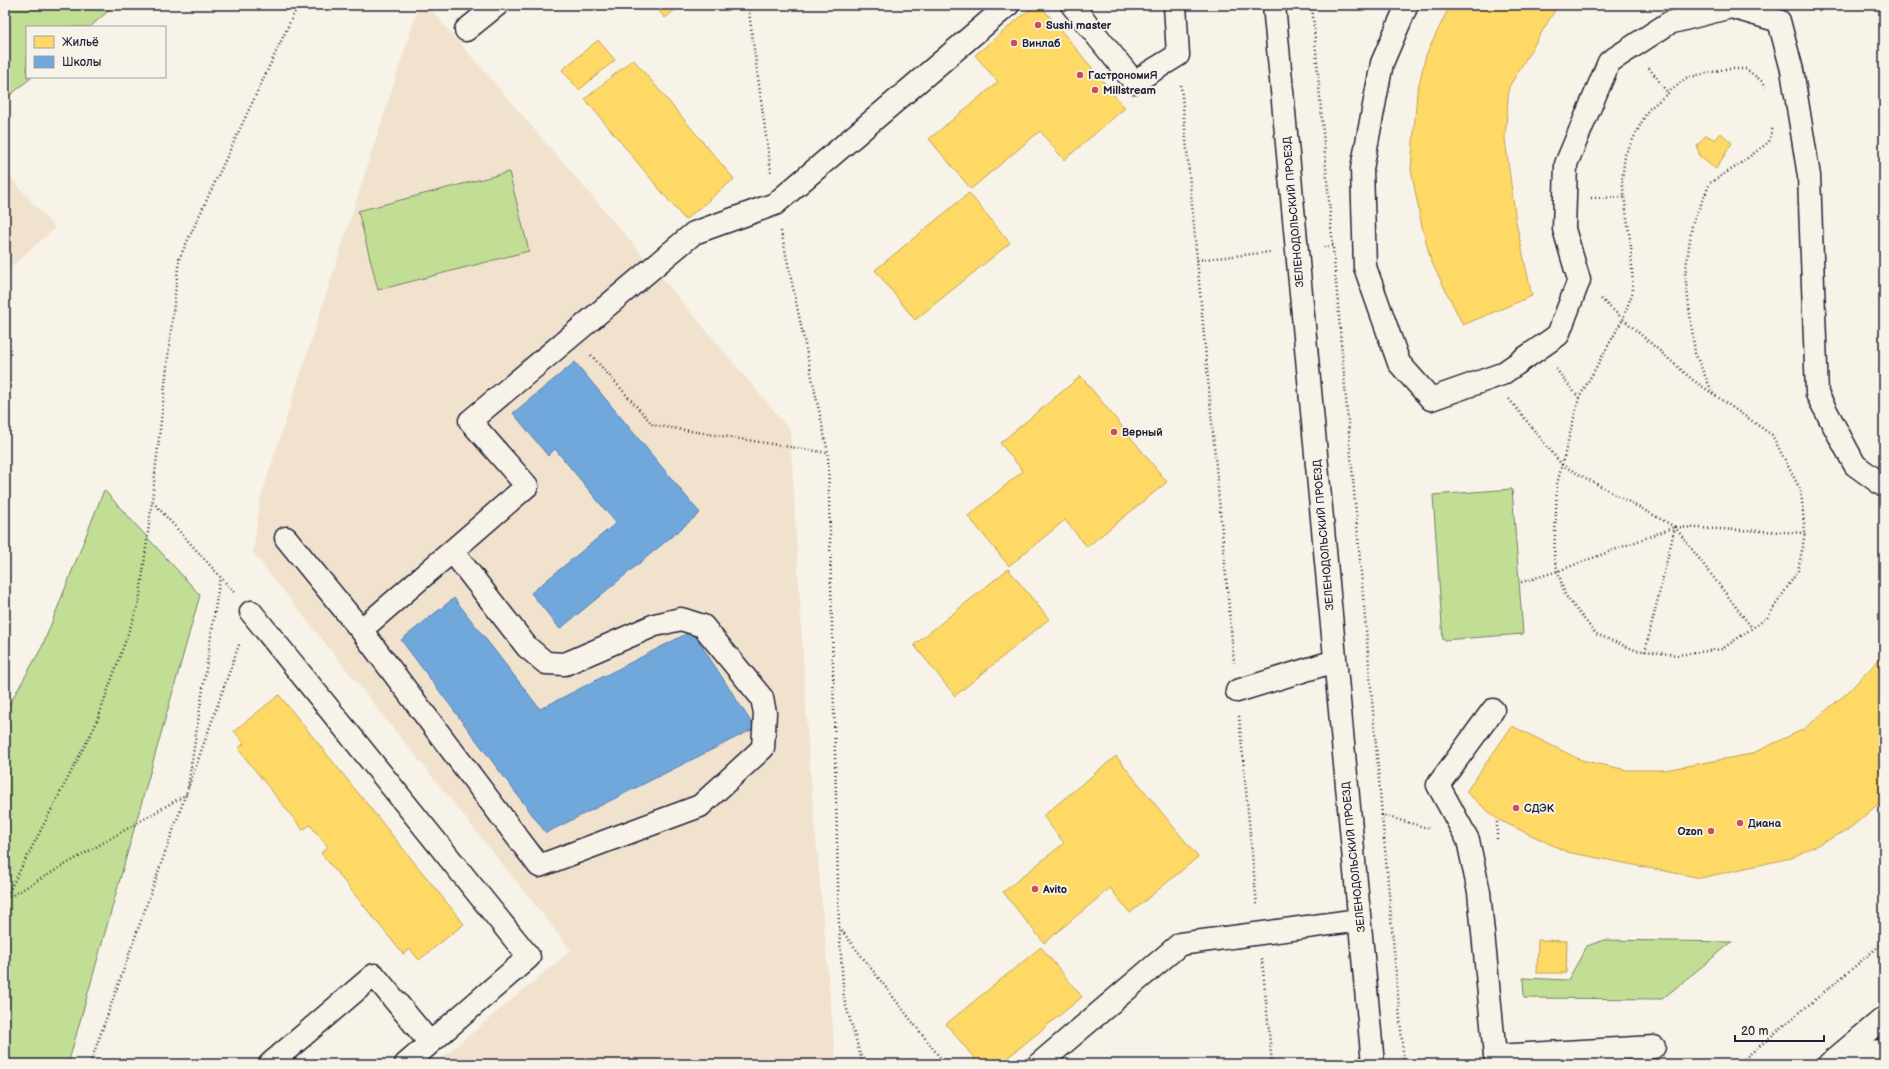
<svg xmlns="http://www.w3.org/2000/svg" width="1889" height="1069" viewBox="0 0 1889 1069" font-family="'Balsamiq Sans',sans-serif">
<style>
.built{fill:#f1e2ce}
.green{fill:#c2de95;stroke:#728068}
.homes{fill:#ffd966;stroke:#bda259}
.schools{fill:#6fa8dc;stroke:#5880ac}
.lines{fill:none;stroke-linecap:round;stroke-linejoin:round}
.minor-casing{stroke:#22223b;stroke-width:25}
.path{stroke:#22223b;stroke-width:2.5;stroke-dasharray:1 3;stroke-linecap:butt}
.minor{stroke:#f7f3e8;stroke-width:22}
.poi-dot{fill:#d1495b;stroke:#f7f3e8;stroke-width:1.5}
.labels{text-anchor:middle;stroke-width:4;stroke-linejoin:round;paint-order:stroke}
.poi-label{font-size:11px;font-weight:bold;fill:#22223b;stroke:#f7f3e8;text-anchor:start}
.street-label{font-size:11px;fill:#22223b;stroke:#f7f3e8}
</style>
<rect width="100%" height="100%" fill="#f7f3e8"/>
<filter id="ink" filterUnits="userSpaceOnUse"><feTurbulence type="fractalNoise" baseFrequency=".025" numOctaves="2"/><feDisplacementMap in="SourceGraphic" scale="8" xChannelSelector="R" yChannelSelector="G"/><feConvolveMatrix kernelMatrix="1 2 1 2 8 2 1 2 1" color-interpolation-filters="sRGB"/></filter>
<g filter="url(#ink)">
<path class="built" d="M419 5H427L653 267 790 430 809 758 836 1064H435L571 950 253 553 260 500Z
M5 171 55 228 5 272Z"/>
<path class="green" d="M5 5H115L90 27H27V77H32L9 96 5 91Z
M509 172 529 251 378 290 358 211Z
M1512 489 1523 634 1443 640 1433 495Z
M104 490 200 595 68 1064H5V712L42 647Z
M1604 940 1732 942 1662 999 1524 998 1523 978 1568 980 1587 946Z"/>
<path class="homes" d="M654 5H681L665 18Z
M1035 5H1040L1125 108 1064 160 1040 131 971 189 929 139 998 82 975 55Z
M1450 5H1558L1509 87 1505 139 1516 222 1532 296 1463 325 1431 261 1421 222 1411 169 1417 92 1426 55Z
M598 40 615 60 579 90 562 70Z
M633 59 734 179 685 220 585 99Z
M1721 133 1732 143 1716 169 1700 157 1697 146 1706 135 1715 140Z
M969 193 1010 243 915 320 875 270Z
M1081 376 1167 482 1087 547 1065 520 1009 566 968 516 1023 471 1000 443Z
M1008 569 1049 619 955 696 914 645Z
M1884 654V799L1848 830 1791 858 1701 878 1567 852 1497 819 1466 792 1512 726 1581 760 1627 770H1665L1751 754 1804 729 1848 692Z
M279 695 464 924 419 960 410 949 403 954 321 853 328 847 310 825 303 830 238 749 244 743 234 731Z
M1116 756 1198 857 1130 913 1110 888 1044 943 1003 892 1064 843 1043 816Z
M1538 940 1567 941 1566 973H1537Z
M1041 947 1082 997 1000 1064H979L946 1024Z"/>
<path class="schools" d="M575 362 700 513 560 629 531 593 616 523 555 449 548 456 513 413Z
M454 598 540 709 692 631 755 728 546 833 401 640Z"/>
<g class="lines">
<defs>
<path id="minor" d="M1072 5 1134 82 1178 55 1175 5
M1274 5 1373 1064
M1407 5 1382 63 1362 169 1365 267 1399 363 1431 399 1502 374 1558 335 1579 280 1564 229 1566 164 1609 62 1669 23 1731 7 1779 21 1792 70 1809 176 1817 394 1855 465 1884 486
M466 30 497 5
M286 538 361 630 527 486 470 421 694 233 775 204 1008 5
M251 612 529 957 406 1064
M361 630 539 866 700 806 763 748 765 713 762 698 703 626 681 619 655 625 565 664 546 663 527 647 453 552
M1237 691 1335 661
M1493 710 1438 785 1468 840 1479 892 1495 1056 1654 1047
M1841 1054 1884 1051
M270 1064 374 975 430 1043
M1039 1064 1180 944 1359 920
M1829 1064 1884 1018"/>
</defs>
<use href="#minor" class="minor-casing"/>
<path class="path" d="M748 5 771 172
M1312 5 1382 815 1431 829
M1649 68 1668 93
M1181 85 1234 663
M1591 198 1625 197
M781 231 828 453 839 927 844 999 863 1064
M1324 247 1333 246
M1197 260 1271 252
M1601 299 1623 319 1579 398 1557 484 1554 558 1565 595 1596 634 1635 650 1678 655 1722 649 1767 618 1798 571 1805 533 1801 491 1772 435 1693 380 1623 319 1633 291 1631 247 1622 181 1625 155 1648 110 1686 78 1725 69H1746L1763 82 1766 87
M591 355 653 425 828 453
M1556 369 1579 398
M1713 394 1695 353 1685 275 1692 225 1710 183 1734 168 1769 142 1773 126
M1509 399 1562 465 1675 527 1558 571 1519 583
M153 502 234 592
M1676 527 1805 533
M1645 652 1675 527 1752 628
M1239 716 1257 906
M188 787 220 577
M1382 815 1404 1064
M1497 839V819
M5 899 95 726 139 603 152 501 179 259 298 5
M6 899 187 794
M839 927 945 1064
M1262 959 1272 1064
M90 1064 240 642
M1738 1064 1884 942"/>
<use href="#minor" class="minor"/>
</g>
</g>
<g class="poi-dot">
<circle cx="1038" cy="25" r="4"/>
<circle cx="1014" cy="43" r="4"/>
<circle cx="1080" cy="75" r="4"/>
<circle cx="1095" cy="90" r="4"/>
<circle cx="1114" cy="432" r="4"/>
<circle cx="1516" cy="808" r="4"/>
<circle cx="1740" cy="823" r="4"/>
<circle cx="1711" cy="831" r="4"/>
<circle cx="1035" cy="889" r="4"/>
</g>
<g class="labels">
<g class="poi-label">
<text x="1046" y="29">Sushi master</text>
<text x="1022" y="47">Винлаб</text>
<text x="1088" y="79">ГастрономиЯ</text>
<text x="1103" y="94">Millstream</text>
<text x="1122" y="436">Верный</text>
<text x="1524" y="812">СДЭК</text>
<text x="1748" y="827">Диана</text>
<text x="1703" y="835" text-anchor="end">Ozon</text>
<text x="1043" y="893">Avito</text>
</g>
<g class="street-label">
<text transform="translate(1293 212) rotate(-95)" y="4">ЗЕЛЕНОДОЛЬСКИЙ ПРОЕЗД</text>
<text transform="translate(1323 535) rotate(-95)" y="4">ЗЕЛЕНОДОЛЬСКИЙ ПРОЕЗД</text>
<text transform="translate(1353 857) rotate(-96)" y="4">ЗЕЛЕНОДОЛЬСКИЙ ПРОЕЗД</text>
</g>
</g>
<rect width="1889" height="1069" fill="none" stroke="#f7f3e8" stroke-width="20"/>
<rect x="10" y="10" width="1869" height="1049" fill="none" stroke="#22223b" stroke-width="1.5" filter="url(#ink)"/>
<rect x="26" y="26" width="140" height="52" fill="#f7f3e8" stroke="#a29fa3"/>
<rect x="34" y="36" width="20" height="12" fill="#ffd966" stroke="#a29fa3"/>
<text x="62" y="46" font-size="12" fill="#22223b">Жильё</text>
<rect x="34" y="56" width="20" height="12" fill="#6fa8dc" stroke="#a29fa3"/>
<text x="62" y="66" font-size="12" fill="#22223b">Школы</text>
<path d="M1735 1035v6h89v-6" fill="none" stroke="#22223b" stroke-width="2"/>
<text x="1741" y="1035" font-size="12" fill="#22223b" stroke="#f7f3e8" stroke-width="3" paint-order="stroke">20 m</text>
</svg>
